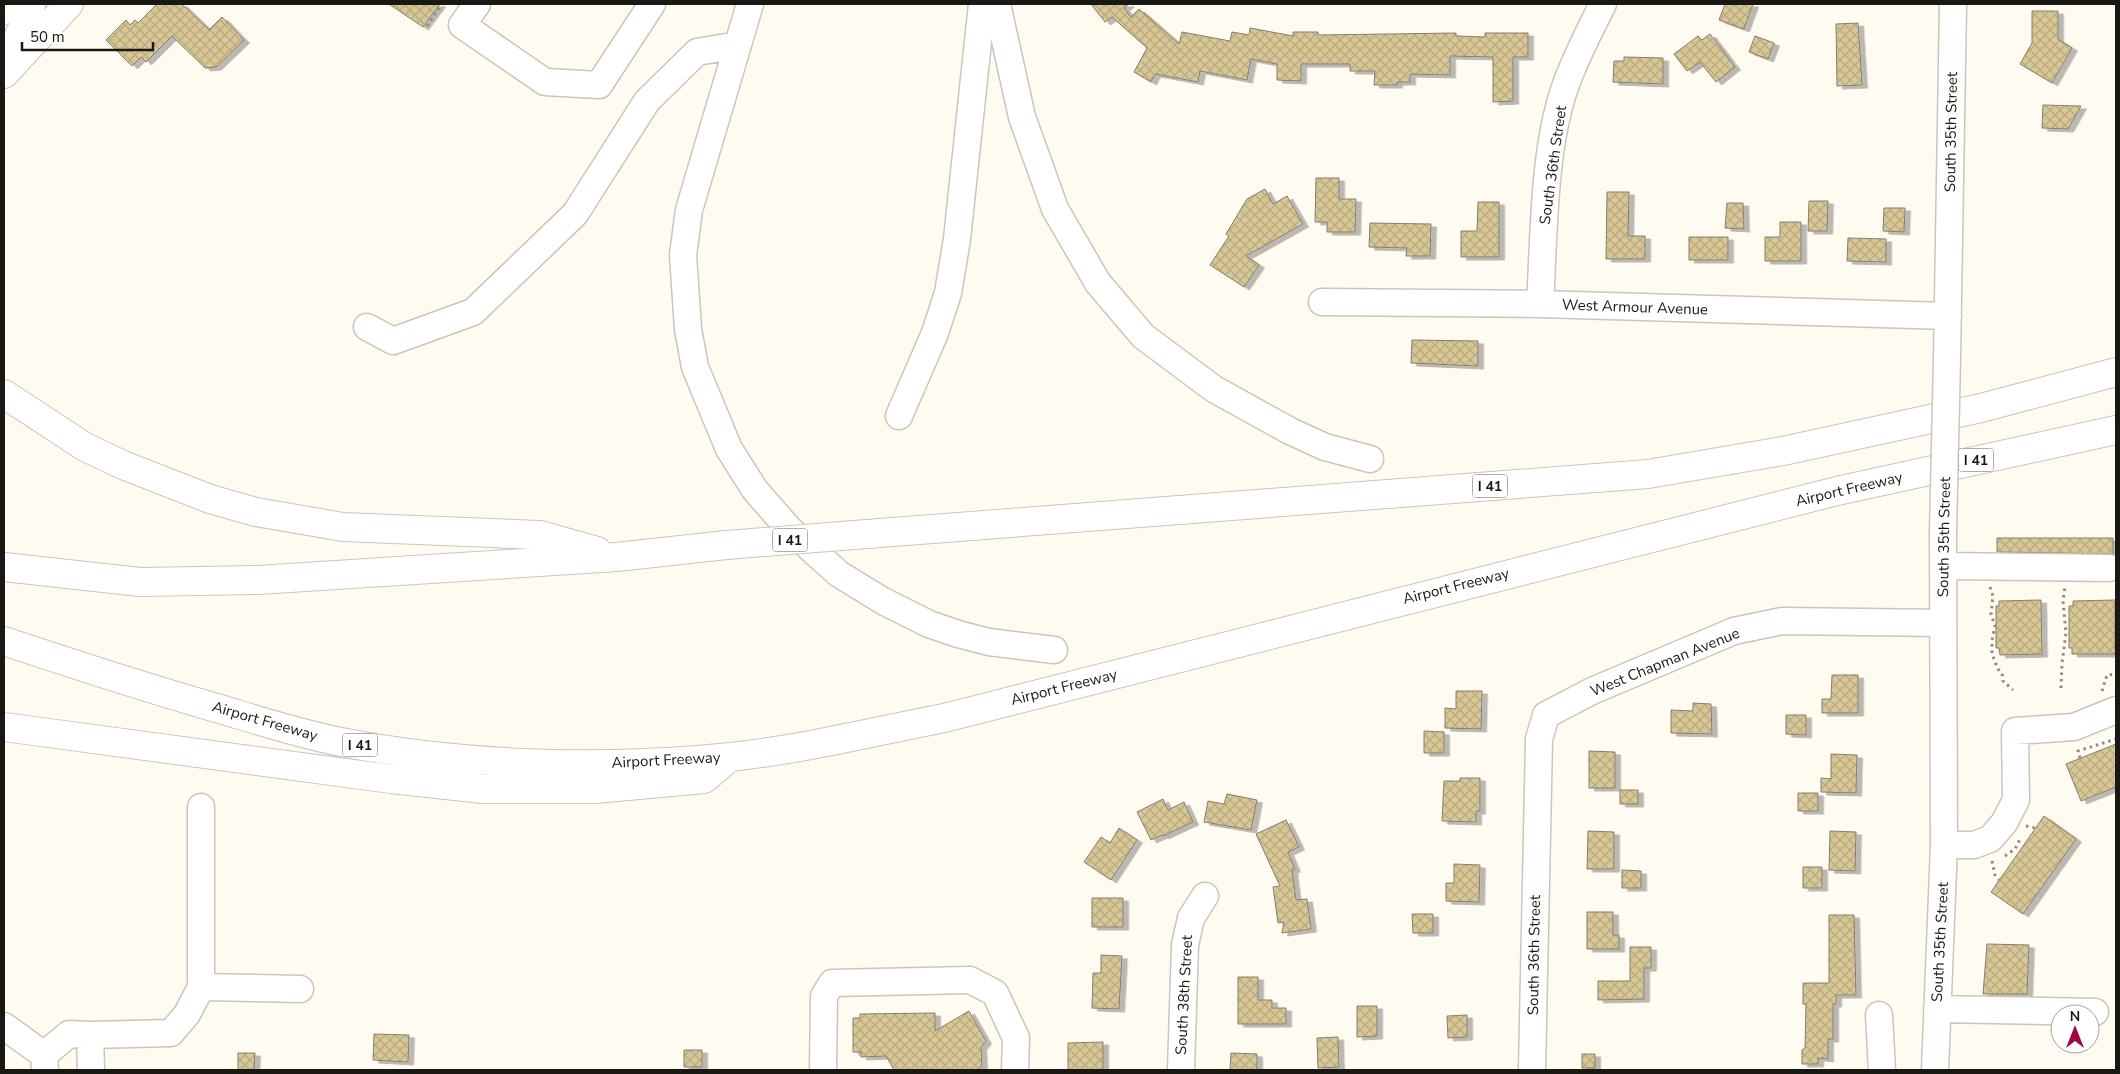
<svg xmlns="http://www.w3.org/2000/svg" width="2120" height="1074" viewBox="0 0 2120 1074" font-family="'Nunito Sans',sans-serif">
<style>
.building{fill:url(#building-cross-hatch);stroke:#827e72;filter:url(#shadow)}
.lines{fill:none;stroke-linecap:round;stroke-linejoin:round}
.minor-casing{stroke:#cac6b9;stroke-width:29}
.major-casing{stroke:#cac6b9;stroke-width:30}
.highway-casing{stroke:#cac6b9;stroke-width:30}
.path{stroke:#8e8c84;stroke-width:3;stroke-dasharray:2.5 4;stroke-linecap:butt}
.minor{stroke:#fff;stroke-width:26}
.major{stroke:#fff;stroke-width:28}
.highway{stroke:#fff;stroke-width:28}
.minor-bridge-casing{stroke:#cac6b9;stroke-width:29;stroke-linecap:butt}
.highway-bridge-casing{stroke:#cac6b9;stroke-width:30;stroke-linecap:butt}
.minor-bridge{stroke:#fff;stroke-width:26}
.highway-bridge{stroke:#fff;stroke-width:28}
.labels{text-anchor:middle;stroke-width:4.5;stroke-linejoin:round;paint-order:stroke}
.shield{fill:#fff;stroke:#5e5d5a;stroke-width:1}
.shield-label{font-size:14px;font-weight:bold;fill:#191813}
.street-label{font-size:15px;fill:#191813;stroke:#fff}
</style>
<defs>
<pattern id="building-cross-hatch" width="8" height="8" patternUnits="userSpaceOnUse" patternTransform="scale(1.25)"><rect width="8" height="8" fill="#d8c794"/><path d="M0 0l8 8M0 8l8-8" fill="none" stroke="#b9aa7f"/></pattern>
<filter id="shadow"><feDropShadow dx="5.5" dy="3" stdDeviation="0" flood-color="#0004"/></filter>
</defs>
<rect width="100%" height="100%" fill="#fffbf1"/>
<path class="building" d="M157 4H182L209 30 222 17 244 40 216 67 205 68 172 36 146 62 141 57 132 66 106 40 126 20 130 25 135 20 138 23Z
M389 4H440L423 27Z
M1091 4H1129L1124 8 1131 17 1139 9 1179 44 1182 32 1230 41 1232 32 1249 35 1250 28 1293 36V32H1318V35L1456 33V36L1485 37V33H1528V57H1513V101L1493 102V57L1450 56V75L1410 74V82H1397V85H1374L1375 71H1350V64H1301V81L1277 80V64L1251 59 1247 80 1200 71 1198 82 1155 74 1151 82 1134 72 1147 48 1112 17 1105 22Z
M1725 4H1753L1744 29 1719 20Z
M2032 11H2058V39L2072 48 2052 83 2020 64 2032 43Z
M1858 23 1862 85 1837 86 1836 24Z
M1710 34 1735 67 1716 82 1700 62 1687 71 1674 54 1698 36 1702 40Z
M1755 36 1774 43 1768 59 1749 52Z
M1624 57 1663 58V84L1613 82 1614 61H1624Z
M2043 105 2081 106 2068 129 2042 128Z
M1316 178H1339V199H1356L1355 232H1327V222H1315Z
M1265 189 1273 204 1287 196 1303 224 1246 256 1259 265 1244 287 1210 265 1229 236 1226 234 1247 199Z
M1607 192H1629L1628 236H1645V259H1606Z
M1809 201H1828L1827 231H1808Z
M1478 202H1499V257H1461V231H1477Z
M1727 203H1743L1744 229 1725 228Z
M1884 208H1905L1904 232 1883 231Z
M1780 222H1801V261H1765V237H1780Z
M1370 223 1431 224 1430 256H1406L1407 248 1369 247Z
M1689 237H1728V260H1689Z
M1848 238 1886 239V262L1847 261Z
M1412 340 1478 341V366L1411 363Z
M1997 538H2113V554L1997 552Z
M2041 600 2042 654 2000 655 1999 648H1996V606H1999V601Z
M2115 600V654H2072V648H2069V606H2073V601Z
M1832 675H1858V713H1822V699H1831Z
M1456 691H1482L1481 729 1445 728V708L1456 709Z
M1693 703 1711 704 1712 734 1671 733V710L1693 711Z
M1786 715H1806V735L1786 734Z
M1424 731 1444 732V753H1424Z
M2116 744V787L2081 801 2066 764Z
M1589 751 1615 752V788H1589Z
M1831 754 1857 755 1856 793 1821 792V778L1831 779Z
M1460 778H1480V811H1476V822L1442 821 1444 781H1460Z
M1620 790H1638V804H1620Z
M1798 793H1818V811H1798Z
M1227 794 1257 800 1251 830 1204 822 1208 801 1224 804Z
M1163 799 1168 810 1184 802 1193 822 1163 836 1162 835 1151 840 1137 812Z
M2044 816 2076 839 2023 914 1991 892Z
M1286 820 1299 847 1288 852 1295 869 1292 870 1296 900 1307 899 1311 929 1282 933 1284 922 1278 923 1273 887 1280 886 1256 834Z
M1119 828 1137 840 1111 880 1084 862 1101 837 1110 843Z
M1588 831 1614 832V869H1587Z
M1830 831 1856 832 1855 871 1829 870Z
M1454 864 1480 865 1479 902 1446 901V883H1454Z
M1803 867H1822V888H1803Z
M1622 870 1641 871V888H1622Z
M1092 898H1123V927H1092Z
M1587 912H1613V935H1619V949H1587Z
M1412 914H1433V933H1413Z
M1829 915H1854L1856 995H1836V1004H1833V1039H1828V1059L1818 1058V1064H1802V1050L1805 1048 1806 1004H1803V983H1829Z
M1987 944 2029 945 2027 994H1983Z
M1630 947H1651V968H1644V999L1598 1000V981H1630Z
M1101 955 1122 956 1119 1009 1092 1008 1093 973H1101Z
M1238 977H1258V1000H1272V1008H1286V1024H1238Z
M1357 1006H1377V1036L1357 1037Z
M969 1011 986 1041 981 1047 982 1065 977 1070H894L886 1056 861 1057V1052H853V1018H860V1014L935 1013V1031Z
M1467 1015V1037L1448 1038 1447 1016Z
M374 1034 409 1035 408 1062 373 1060Z
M1338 1037 1339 1067 1318 1068 1317 1038Z
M1103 1042V1070H1068V1043Z
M684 1050H702V1067H684Z
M238 1053H255L254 1070H238Z
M1231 1053 1257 1054V1070H1230Z
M1582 1054H1595V1068H1582Z"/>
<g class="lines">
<defs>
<path id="minor" d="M477 4 462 25 545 82 599 85 652 4
M750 4 689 210 683 255 688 329 695 367 729 449 755 490 791 531 839 574 883 601 929 624 958 634 989 642 1054 650
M997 4 1022 117 1055 209 1098 283 1143 336 1214 389 1290 431 1325 447 1370 459
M1322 302 1540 304 1948 316
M1540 304C1544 238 1543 153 1564 90 1574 60 1589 32 1603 4
M367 327 393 341 473 312 575 214 647 101 697 52 738 45
M1947 358 1953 4
M899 416 935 333 948 293 957 239 982 4
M1943 566 2109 568
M1944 845H1974L1990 839 2004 823 2016 800 2015 731 2074 727 2116 710
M201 987 300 989
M1937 1009 2095 1012
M1879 1015 1882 1070
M4 1026 44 1055
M90 1035 171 1033 187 1014 201 987V807
M45 1070 44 1055 69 1034 90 1035 91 1070
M823 1070 824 996 832 983 970 980 995 993 1016 1038 1015 1070
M1181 1070 1185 945 1191 918 1205 896
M1532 1070 1539 739 1546 715 1592 691 1734 631 1782 621 1943 623
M1935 1070 1944 845 1943 532"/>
<path id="major" d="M4 10 9 4
M12 51 29 14 31 4
M4 74 69 4"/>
<path id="highway" d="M4 394 85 447 123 465 210 499 256 512 343 527 540 535 597 551
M854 535 1648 474 1783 451 1981 408 2116 372
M4 567 140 582 258 580 617 557 726 545
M4 641C76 665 147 688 220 709 260 721 300 734 341 742 463 766 607 770 731 757 803 749 873 732 944 718L1837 491 2116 430
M4 727 391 779 483 789H595L704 779 730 757"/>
</defs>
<use href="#minor" class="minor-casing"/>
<use href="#major" class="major-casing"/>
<use href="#highway" class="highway-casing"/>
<path class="path" d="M427 26 442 4
M1990 587 1993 596 1991 614 1995 626 1992 640V654L1998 669 2002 673 2003 681 2013 690
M2061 688 2062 663 2066 633 2063 601 2065 587
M2102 691 2107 675 2116 674
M2080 758 2078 751 2116 739
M2026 826 2035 828
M2005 856 2015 849 2021 837
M1992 861 1995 875 1999 880"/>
<use href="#minor" class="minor"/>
<use href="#major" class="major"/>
<use href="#highway" class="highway"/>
<defs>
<path id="minor-bridge" d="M1943 532 1947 358"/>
<path id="highway-bridge" d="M726 545 854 535"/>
</defs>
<use href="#minor-bridge" class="minor-bridge-casing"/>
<use href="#highway-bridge" class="highway-bridge-casing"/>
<use href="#minor-bridge" class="minor-bridge"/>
<use href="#highway-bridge" class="highway-bridge"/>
</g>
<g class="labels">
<g class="shield">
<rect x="1958.5" y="448.5" width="35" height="23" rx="4"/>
<rect x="1472.5" y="474.5" width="35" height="23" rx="4"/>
<rect x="772.5" y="528.5" width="35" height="23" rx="4"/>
<rect x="342.5" y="733.5" width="35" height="23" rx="4"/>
</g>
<g class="shield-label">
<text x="1976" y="465">I 41</text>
<text x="1490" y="491">I 41</text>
<text x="790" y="545">I 41</text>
<text x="360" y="750">I 41</text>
</g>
<g class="street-label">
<text transform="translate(1951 132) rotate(-89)" y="5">South 35th Street</text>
<text transform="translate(1553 165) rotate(-82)" y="5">South 36th Street</text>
<text transform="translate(1635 307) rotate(2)" y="5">West Armour Avenue</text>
<text transform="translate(1849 489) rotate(-13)" y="5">Airport Freeway</text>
<text transform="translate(1944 537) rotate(-89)" y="5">South 35th Street</text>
<text transform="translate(1456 586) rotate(-14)" y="5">Airport Freeway</text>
<text transform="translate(1665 662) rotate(-22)" y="5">West Chapman Avenue</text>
<text transform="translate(1064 687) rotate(-14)" y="5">Airport Freeway</text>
<text transform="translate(265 721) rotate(16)" y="5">Airport Freeway</text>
<text transform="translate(666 760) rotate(-3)" y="5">Airport Freeway</text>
<text transform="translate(1940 942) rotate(-87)" y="5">South 35th Street</text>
<text transform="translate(1534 955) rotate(-89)" y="5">South 36th Street</text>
<text transform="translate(1184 995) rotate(-87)" y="5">South 38th Street</text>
</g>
</g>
<rect width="2120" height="1074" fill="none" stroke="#191813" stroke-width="10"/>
<g transform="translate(2075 1029)"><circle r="24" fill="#ffffff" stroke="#a3a3a1"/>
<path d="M0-4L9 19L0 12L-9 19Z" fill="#a20642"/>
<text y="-8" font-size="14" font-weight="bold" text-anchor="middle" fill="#191813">N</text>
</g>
<path d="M22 42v8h131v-8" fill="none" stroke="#191813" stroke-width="2.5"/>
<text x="30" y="42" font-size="15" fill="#191813" stroke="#ffffff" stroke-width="4" paint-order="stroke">50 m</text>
</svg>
